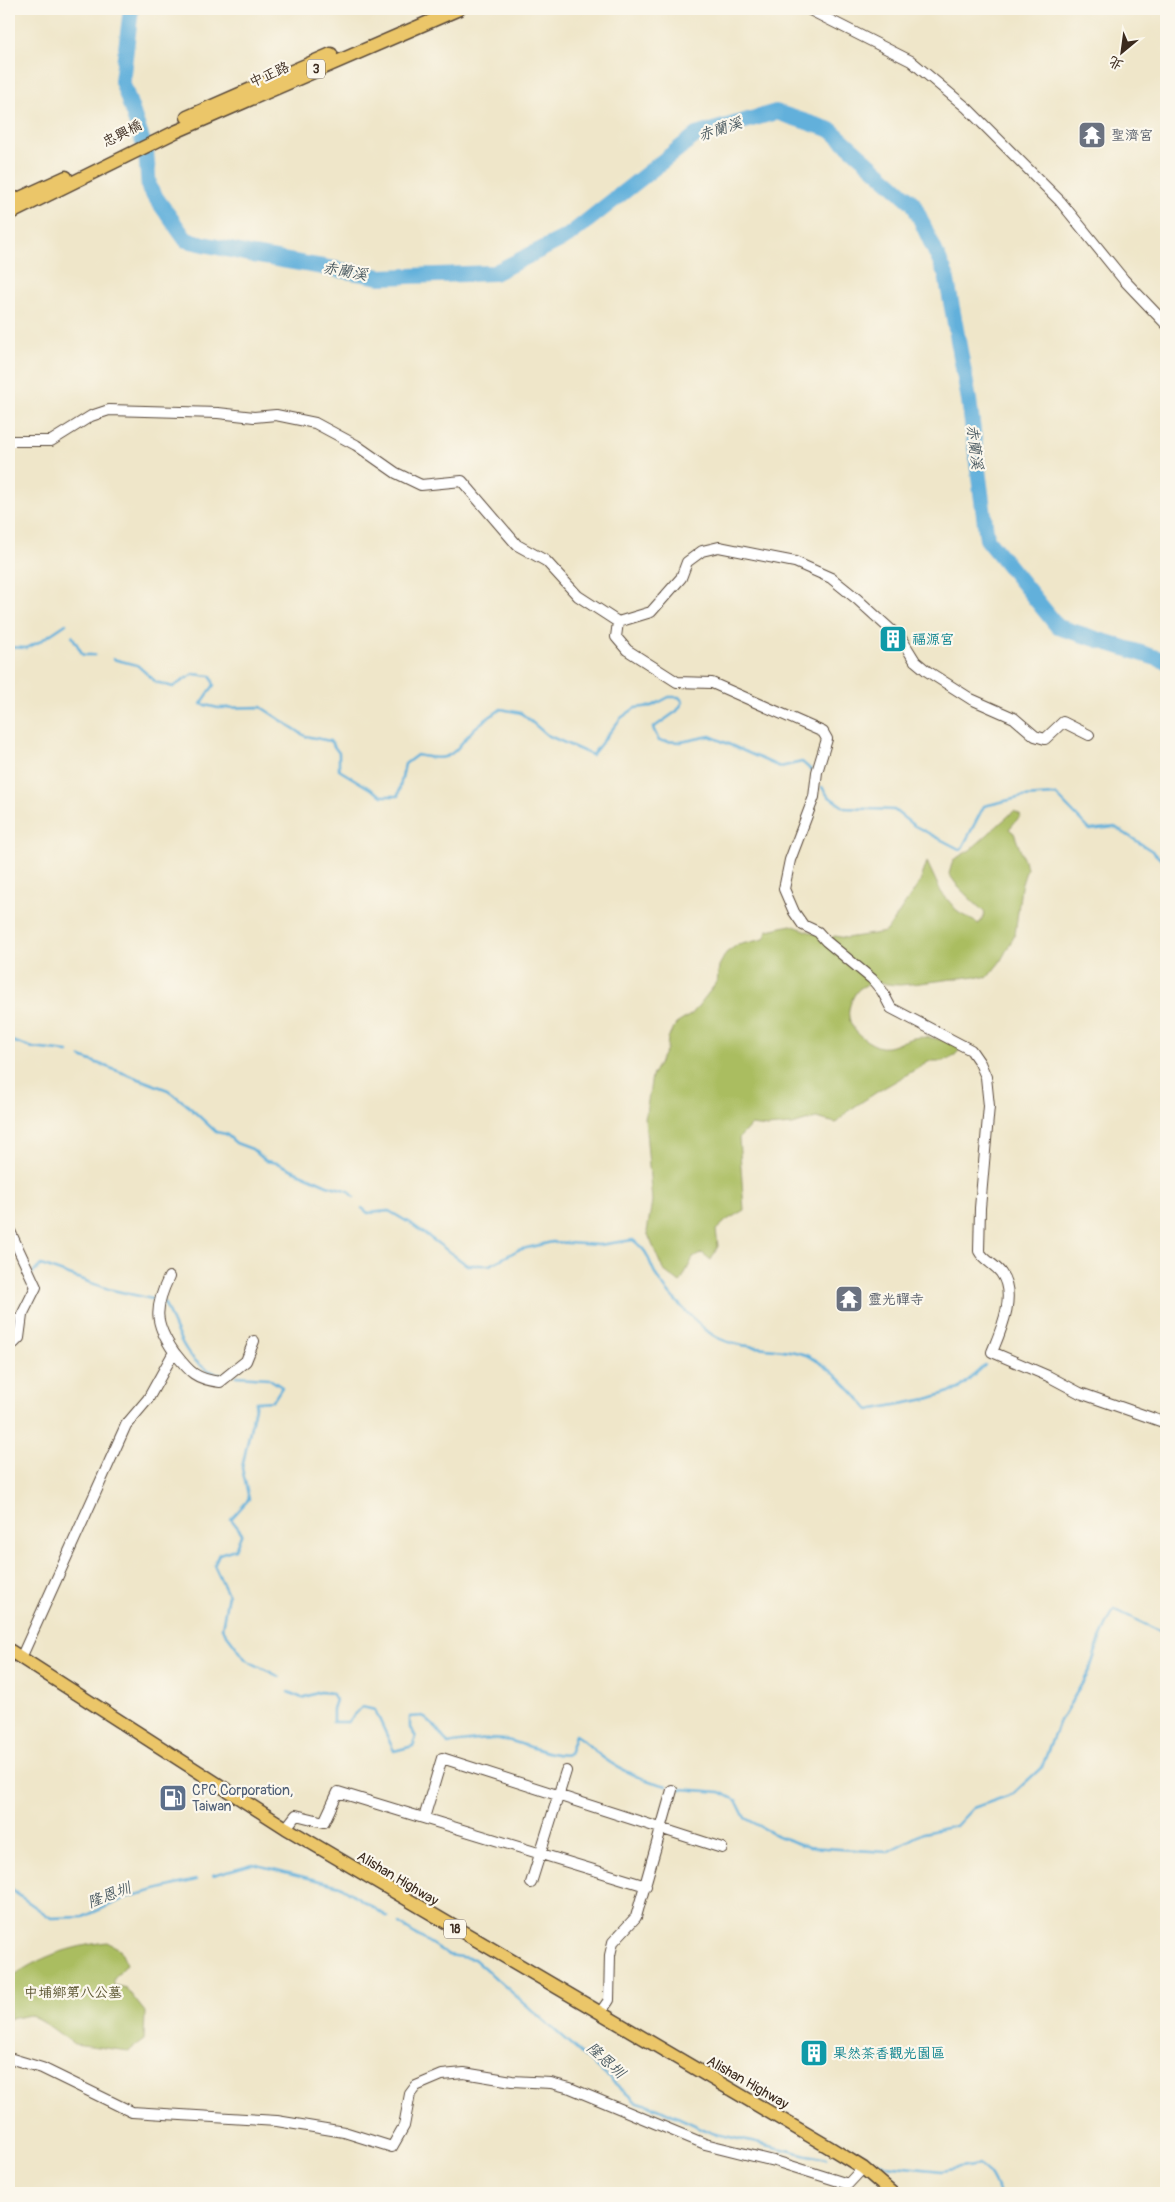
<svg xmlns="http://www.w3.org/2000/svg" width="1175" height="2202" viewBox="0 0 1175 2202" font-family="Pangolin,'LXGW WenKai TC',sans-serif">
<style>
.green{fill:#aabd61;stroke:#727440}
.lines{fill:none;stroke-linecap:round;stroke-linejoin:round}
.stream{stroke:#62b0db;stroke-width:2.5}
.river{stroke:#62b0db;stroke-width:16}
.minor-casing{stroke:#564638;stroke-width:12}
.major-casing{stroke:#564638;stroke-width:15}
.minor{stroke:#fff;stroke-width:10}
.major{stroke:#ebc669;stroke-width:12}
.labels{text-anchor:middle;stroke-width:4.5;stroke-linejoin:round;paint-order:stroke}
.shield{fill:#fbf7ec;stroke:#75685c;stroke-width:1}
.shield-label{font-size:12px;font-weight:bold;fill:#3b2a1e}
.street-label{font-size:14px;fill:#3b2a1e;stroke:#fbf7ec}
.worship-label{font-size:14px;fill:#5b616d;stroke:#fbf7ec;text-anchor:start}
.culture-label{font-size:14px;fill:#0d838f;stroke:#fbf7ec;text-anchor:start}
.service-label{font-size:14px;fill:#4e5e75;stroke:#fbf7ec;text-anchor:start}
.park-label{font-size:14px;fill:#5c5632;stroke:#fbf7ec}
.water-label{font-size:15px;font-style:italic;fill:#495960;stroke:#fbf7ec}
</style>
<rect width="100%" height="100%" fill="#fbf7ec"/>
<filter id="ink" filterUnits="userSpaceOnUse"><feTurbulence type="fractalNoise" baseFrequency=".02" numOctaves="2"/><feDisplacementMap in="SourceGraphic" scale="10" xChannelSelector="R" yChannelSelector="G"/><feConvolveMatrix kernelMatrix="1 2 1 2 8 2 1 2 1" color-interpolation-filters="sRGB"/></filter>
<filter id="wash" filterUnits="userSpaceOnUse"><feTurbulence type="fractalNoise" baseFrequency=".0096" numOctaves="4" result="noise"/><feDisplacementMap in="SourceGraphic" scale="20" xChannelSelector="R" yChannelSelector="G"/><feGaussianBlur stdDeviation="1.12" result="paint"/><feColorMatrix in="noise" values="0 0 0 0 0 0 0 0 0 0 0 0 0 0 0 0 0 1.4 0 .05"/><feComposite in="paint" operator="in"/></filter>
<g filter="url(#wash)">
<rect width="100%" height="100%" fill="#efe6c9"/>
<path class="green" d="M1014 811 1021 815 1009 829 1014 833 1027 868 1021 887 1015 935 1000 962 987 978 976 976C951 979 925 983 900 985 888 985 873 980 862 987 854 991 847 1008 849 1017 851 1031 865 1041 877 1046 891 1051 901 1040 914 1038 928 1035 949 1041 962 1047L955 1055 944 1061H930L877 1092 851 1109 836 1123 816 1118 792 1125 767 1127 751 1125 739 1138 744 1210 727 1220 716 1230 718 1246 711 1260 702 1253 693 1258 680 1283 663 1270 647 1232 652 1201 645 1119 652 1076 667 1049 668 1038 676 1024 692 1014 717 982 719 966 726 953 737 945 764 939 768 930 791 925 829 939 835 936 846 938 886 932 920 882 927 862 941 892 959 913 979 924 985 913 959 888 949 874 953 860 970 850Z
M107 1942 120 1949 127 1964 114 1979V1985L126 1988 145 2012 144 2040 129 2051 74 2044 42 2021 30 2015 9 2019V1979C38 1957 71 1946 107 1942Z"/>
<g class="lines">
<path class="stream" d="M72 636 83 655H95
M9 647 26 648 39 642 66 624
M113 659 137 665 156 682 173 687 193 674 211 676 214 685 201 704 218 708 261 707 305 736 330 741 339 753V770L382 796H398L405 764 417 755C453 763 451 754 472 731 480 722 492 716 501 709L521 713 547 735 592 755 621 718 635 708 652 706 669 697H679L683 702 677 711 653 728 659 741 681 742 710 736 780 767 802 762 811 770
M822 787 828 796 845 808 894 810 913 825 961 850 984 806 1022 797 1056 795 1090 830 1115 827 1152 851 1166 864
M9 1040 33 1048 68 1052
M81 1057 168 1090 186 1104 216 1132 226 1134 236 1143 252 1149 266 1161 277 1163 327 1185 349 1191 354 1197
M362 1208 368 1213 389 1211 413 1225 467 1265H490L518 1250 552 1242 599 1245 633 1240C652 1255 646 1258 657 1277 666 1292 701 1329 716 1337 742 1351 779 1345 806 1355 831 1366 851 1390 869 1410L927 1399 959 1389 985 1365
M33 1273 41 1265 108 1289 152 1299
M164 1302C176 1330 187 1369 221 1374
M236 1376 268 1378 282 1387 273 1401 256 1402 242 1468 249 1499 231 1519 242 1533 235 1549 219 1554 214 1565 228 1595 222 1628 246 1660 280 1677
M288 1692 302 1698 320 1692 332 1693 336 1700 333 1709V1722H348L362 1707 375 1710 394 1751 413 1746 416 1737 410 1728V1717L423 1716 437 1729 448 1744C465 1741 488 1738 506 1740 523 1743 555 1758 569 1754L575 1735C584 1740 588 1745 596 1752 616 1769 642 1780 667 1786
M681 1789 720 1792 736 1800 745 1818 778 1836 808 1847 887 1852 923 1833 956 1826 973 1808 1013 1794 1042 1767 1058 1724 1089 1672 1100 1639 1114 1609 1163 1633 1166 1631
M213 1875 253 1864 340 1886 388 1917
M9 1886 17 1894 51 1918 83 1917 128 1897 196 1880
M399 1924 449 1955 474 1959 635 2101 658 2108 712 2133 826 2159
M866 2163 942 2171 978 2165 991 2176 1000 2193"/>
<path class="river" d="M131 9 122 81 146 151 149 188 186 240 253 255 381 277 494 273 568 236 696 135 776 112 831 130 913 203 946 275 969 400 987 539 1058 627 1166 661"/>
</g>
</g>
<g filter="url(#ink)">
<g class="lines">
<defs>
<path id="minor" d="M808 9 911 61 967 108 1060 201 1124 280 1166 324
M9 441H51L91 416 109 410 218 413 254 417 276 415 315 423 356 445 396 473 421 485 462 481 517 545 546 561 578 596 618 622 616 637 627 650 677 682 712 683 823 732 827 739 817 772 814 797 790 860 784 889 794 912 803 925 818 932 826 941 872 979 882 991 891 1008 971 1050 980 1063 986 1077 989 1106 980 1208 979 1251C984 1261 995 1264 1001 1273 1017 1295 1001 1330 992 1352L1048 1376 1080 1393 1166 1423
M618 622 651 612 681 578 687 562 702 551 719 547 795 562 831 578 857 599 902 640 915 661 927 671 971 699 1014 718 1035 736 1045 739 1063 722 1089 735
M9 1229 36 1287 22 1315 19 1338 14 1343 9 1344
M169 1277C154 1308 154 1323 174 1352
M21 1658 126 1425 148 1399 174 1352C189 1371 194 1379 220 1382L246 1361 254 1341
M424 1818 442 1758 722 1848
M286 1828 296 1815 324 1822 338 1792 646 1886
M531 1883 566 1771
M600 2013 609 2000 610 1955 613 1942 636 1917 672 1790
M9 2058 42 2068 132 2112 277 2121 344 2132 392 2147 404 2126 410 2094 416 2086 442 2075 464 2073 512 2081 551 2083 570 2088 705 2144 778 2162 848 2184 863 2168"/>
<path id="major" d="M187 117 331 54
M9 203 66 177
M9 214 175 132 459 9
M9 1650 286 1828 827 2146 863 2168 892 2193"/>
</defs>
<use href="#minor" class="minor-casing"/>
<use href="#major" class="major-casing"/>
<use href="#minor" class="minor"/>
<use href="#major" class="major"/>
</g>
</g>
<defs>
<symbol id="temple-square" viewBox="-11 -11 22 22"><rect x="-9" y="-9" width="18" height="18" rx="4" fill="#6b7280" stroke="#fbf7ec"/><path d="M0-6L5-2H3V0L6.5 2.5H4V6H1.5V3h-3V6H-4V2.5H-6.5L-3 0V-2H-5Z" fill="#fff"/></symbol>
<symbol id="building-square" viewBox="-11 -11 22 22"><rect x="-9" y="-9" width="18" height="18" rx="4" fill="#0f9aa8" stroke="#fbf7ec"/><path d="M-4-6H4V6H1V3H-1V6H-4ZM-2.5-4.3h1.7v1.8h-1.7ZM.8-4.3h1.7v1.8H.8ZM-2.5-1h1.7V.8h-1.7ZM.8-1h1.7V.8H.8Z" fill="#fff"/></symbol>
<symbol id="fuel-square" viewBox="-11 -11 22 22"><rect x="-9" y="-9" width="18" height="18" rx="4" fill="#5c6f8a" stroke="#fbf7ec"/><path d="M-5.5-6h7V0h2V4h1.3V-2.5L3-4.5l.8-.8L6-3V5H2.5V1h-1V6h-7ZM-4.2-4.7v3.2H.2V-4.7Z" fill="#fff"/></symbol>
</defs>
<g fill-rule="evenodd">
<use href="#temple-square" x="1076" y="119" width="32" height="32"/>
<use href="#building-square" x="877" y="623" width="32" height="32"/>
<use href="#temple-square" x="833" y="1283" width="32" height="32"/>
<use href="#fuel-square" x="157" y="1782" width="32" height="32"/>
<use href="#building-square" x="798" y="2037" width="32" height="32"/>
</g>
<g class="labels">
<g class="shield">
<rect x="307" y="59.5" width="18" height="19" rx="4"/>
<rect x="444" y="1919.5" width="22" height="19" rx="4"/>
</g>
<g class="shield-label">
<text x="316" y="73">3</text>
<text x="455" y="1933">18</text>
</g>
<g class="street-label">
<text transform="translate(269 74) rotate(-24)" y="5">中正路</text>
<text transform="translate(122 133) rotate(-27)" y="5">忠興橋</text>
<text transform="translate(398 1878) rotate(31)" y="5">Alishan Highway</text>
<text transform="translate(748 2082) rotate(30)" y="5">Alishan Highway</text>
</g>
<g class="worship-label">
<text x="1111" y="140">聖濟宮</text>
<text x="868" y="1304">靈光禪寺</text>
</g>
<g class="culture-label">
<text x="912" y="644">福源宮</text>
<text x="833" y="2058">果然茶香觀光園區</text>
</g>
<g class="service-label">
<text x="192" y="1795">CPC Corporation,<tspan x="192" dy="16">Taiwan</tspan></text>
</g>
<g class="park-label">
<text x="73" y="1997">中埔鄉第八公墓</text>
</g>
<g class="water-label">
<text transform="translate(720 129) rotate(-18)" y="5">赤蘭溪</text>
<text transform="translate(345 271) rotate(10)" y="5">赤蘭溪</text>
<text transform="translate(975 447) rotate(83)" y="5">赤蘭溪</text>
<text transform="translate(109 1895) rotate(-21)" y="5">隆恩圳</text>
<text transform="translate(606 2060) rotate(42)" y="5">隆恩圳</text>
</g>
</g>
<rect width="1175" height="2202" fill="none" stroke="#fbf7ec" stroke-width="30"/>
<g transform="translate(1122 52) rotate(209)" stroke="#fbf7ec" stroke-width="4" paint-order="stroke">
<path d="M0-4L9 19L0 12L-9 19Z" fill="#3b2a1e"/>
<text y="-8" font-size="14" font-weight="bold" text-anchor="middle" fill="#3b2a1e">北</text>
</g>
</svg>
